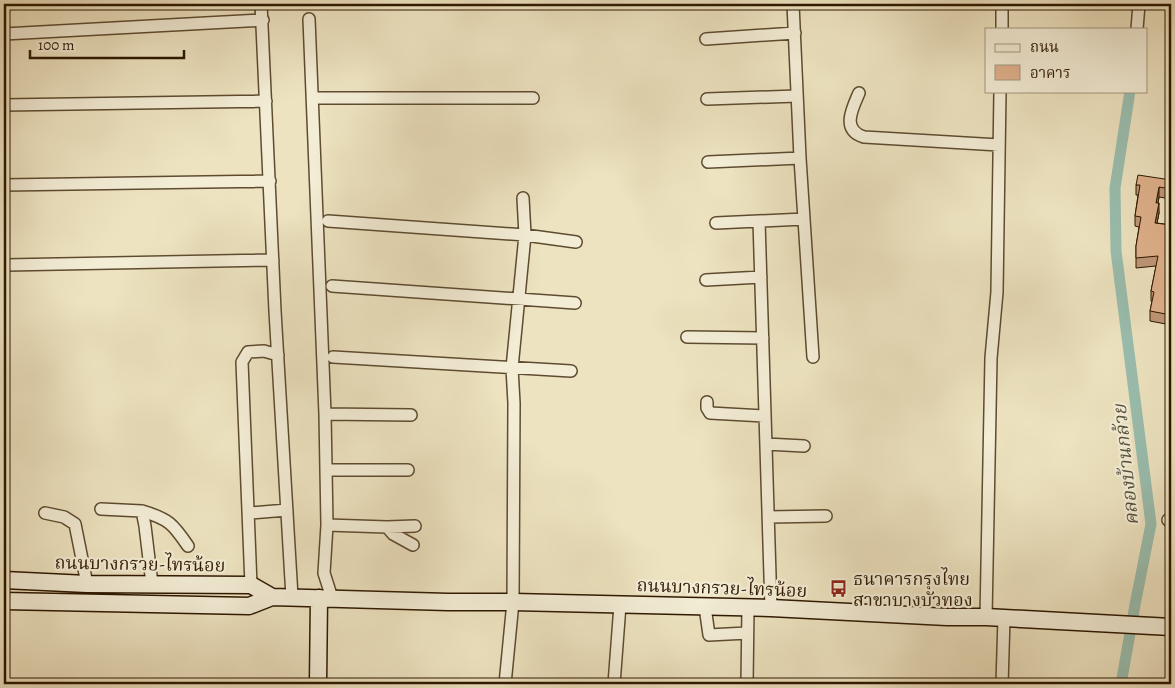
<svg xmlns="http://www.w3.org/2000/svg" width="1175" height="688" viewBox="0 0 1175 688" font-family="Alegreya,'Noto Serif Thai',serif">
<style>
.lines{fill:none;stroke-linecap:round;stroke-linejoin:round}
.canal{stroke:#9abeaf;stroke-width:11}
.street-casing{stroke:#5e4b30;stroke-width:14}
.secondary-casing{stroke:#2e1800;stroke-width:19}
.street{stroke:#f3edd6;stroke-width:11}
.secondary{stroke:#f3edd6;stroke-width:16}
.wall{fill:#bf9878;stroke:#2e1800}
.shaded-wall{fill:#9b7c62;stroke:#2e1800}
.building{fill:#deb18c;stroke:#2e1800}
.labels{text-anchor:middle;stroke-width:4.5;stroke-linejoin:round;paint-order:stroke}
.street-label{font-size:18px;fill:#2e1800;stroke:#f3edd6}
.poi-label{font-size:18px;fill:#2e1800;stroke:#f3edd6;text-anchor:start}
.water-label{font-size:19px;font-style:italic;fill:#54523d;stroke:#f3edd6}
</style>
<rect width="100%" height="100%" fill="#ede3c0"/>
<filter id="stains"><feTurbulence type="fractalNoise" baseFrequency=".004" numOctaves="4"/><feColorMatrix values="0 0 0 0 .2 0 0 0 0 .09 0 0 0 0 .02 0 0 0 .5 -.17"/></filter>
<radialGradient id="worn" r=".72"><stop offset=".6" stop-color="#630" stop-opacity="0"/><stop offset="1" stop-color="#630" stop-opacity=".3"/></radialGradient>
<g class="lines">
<path class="canal" d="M1121 684 1135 605 1151 524 1116 251 1115 188 1130 91"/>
<defs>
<path id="street" d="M261 4 275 311 292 597
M793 4 800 158 813 357
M309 19 325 414 327 525 324 573 332 598
M1002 29V4
M1137 29 1139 4
M4 34 263 20
M706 39 795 33
M859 93C852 109 841 130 864 137L999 145
M312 98H533
M707 99 797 96
M4 105 266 101
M708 162 800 158
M4 185 270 181
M328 221 525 235 576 242
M759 221 771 608
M716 223 804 219
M4 264 6 265 273 260
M706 280 761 277
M332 286 575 303
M687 337 763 338
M333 357 571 371
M707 402V408L710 413 765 416
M325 414 411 415
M766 444 804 446
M326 470H408
M101 509 142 511 145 526 152 584
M142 511C169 519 173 524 188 546
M45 513 64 517 75 524 87 584
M250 513 287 510
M768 517 826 516
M1168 520H1171
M327 525 387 527 393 534 413 545
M387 527 415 526
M251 585 242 362 248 352 264 351 278 355
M705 607 709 635 747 633
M986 617 991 358 997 292 1000 91
M505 684 513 602 514 403 512 368 525 235 523 198
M614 684 620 605
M747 684 748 608
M1002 684 1004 618"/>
<path id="secondary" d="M4 580 87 584 251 585 272 597
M4 601 249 606 272 597 448 602H513L771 608 947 617H986L1171 627
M318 684 319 598"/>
</defs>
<use href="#street" class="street-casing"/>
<use href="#secondary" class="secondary-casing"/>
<use href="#street" class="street"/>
<use href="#secondary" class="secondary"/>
</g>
<path class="wall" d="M1171 180V199L1159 197 1158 203 1159 213 1157 223 1171 225V325L1150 321V311L1152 301H1151V291L1156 266 1136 268V246L1139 227 1135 226V216L1138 195H1136V185Z"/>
<path class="shaded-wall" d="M1159 187V197L1156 213V203Z
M1159 203V213L1155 233V223Z"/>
<path class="building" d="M1138 175 1171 180V189L1159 187 1156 203H1159L1155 223 1171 225V315L1150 311 1154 292 1151 291 1158 256 1136 258V246L1141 217 1135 216 1140 185H1136Z"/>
<defs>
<symbol id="bus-bare" viewBox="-9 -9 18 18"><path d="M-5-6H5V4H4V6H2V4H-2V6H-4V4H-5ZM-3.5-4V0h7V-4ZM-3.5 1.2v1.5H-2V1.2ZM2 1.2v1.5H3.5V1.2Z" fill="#8f2418" stroke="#f3edd6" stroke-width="2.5" paint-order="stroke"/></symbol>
</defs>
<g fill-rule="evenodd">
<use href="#bus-bare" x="826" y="576" width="25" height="25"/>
</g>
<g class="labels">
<g class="street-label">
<text transform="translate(140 564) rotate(1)" y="6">ถนนบางกรวย-ไทรน้อย</text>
<text transform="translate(722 588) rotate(2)" y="6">ถนนบางกรวย-ไทรน้อย</text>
</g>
<g class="poi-label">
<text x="853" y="585">ธนาคารกรุงไทย<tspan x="853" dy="21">สาขาบางบัวทอง</tspan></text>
</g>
<g class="water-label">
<text transform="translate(1125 465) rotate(-96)" y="7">คลองบ้านกล้วย</text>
</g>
</g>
<rect width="1175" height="688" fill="none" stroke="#ede3c0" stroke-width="20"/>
<rect x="5" y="5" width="1165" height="678" fill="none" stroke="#2e1800" stroke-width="2.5"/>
<rect x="10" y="10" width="1155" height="668" fill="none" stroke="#2e1800"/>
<rect x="985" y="28" width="162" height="65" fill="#f3edd6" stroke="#a49880"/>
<rect x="995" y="44" width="25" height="8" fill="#f3edd6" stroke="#a49880"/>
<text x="1030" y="52" font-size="15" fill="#2e1800">ถนน</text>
<rect x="995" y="65" width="25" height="15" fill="#deb18c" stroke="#a49880"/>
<text x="1030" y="78" font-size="15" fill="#2e1800">อาคาร</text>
<path d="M30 50v8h154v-8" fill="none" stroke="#2e1800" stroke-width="2.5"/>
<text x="38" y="50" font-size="15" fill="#2e1800" stroke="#f3edd6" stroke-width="4" paint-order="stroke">100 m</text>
<rect width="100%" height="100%" filter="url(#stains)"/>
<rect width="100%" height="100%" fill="url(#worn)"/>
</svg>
